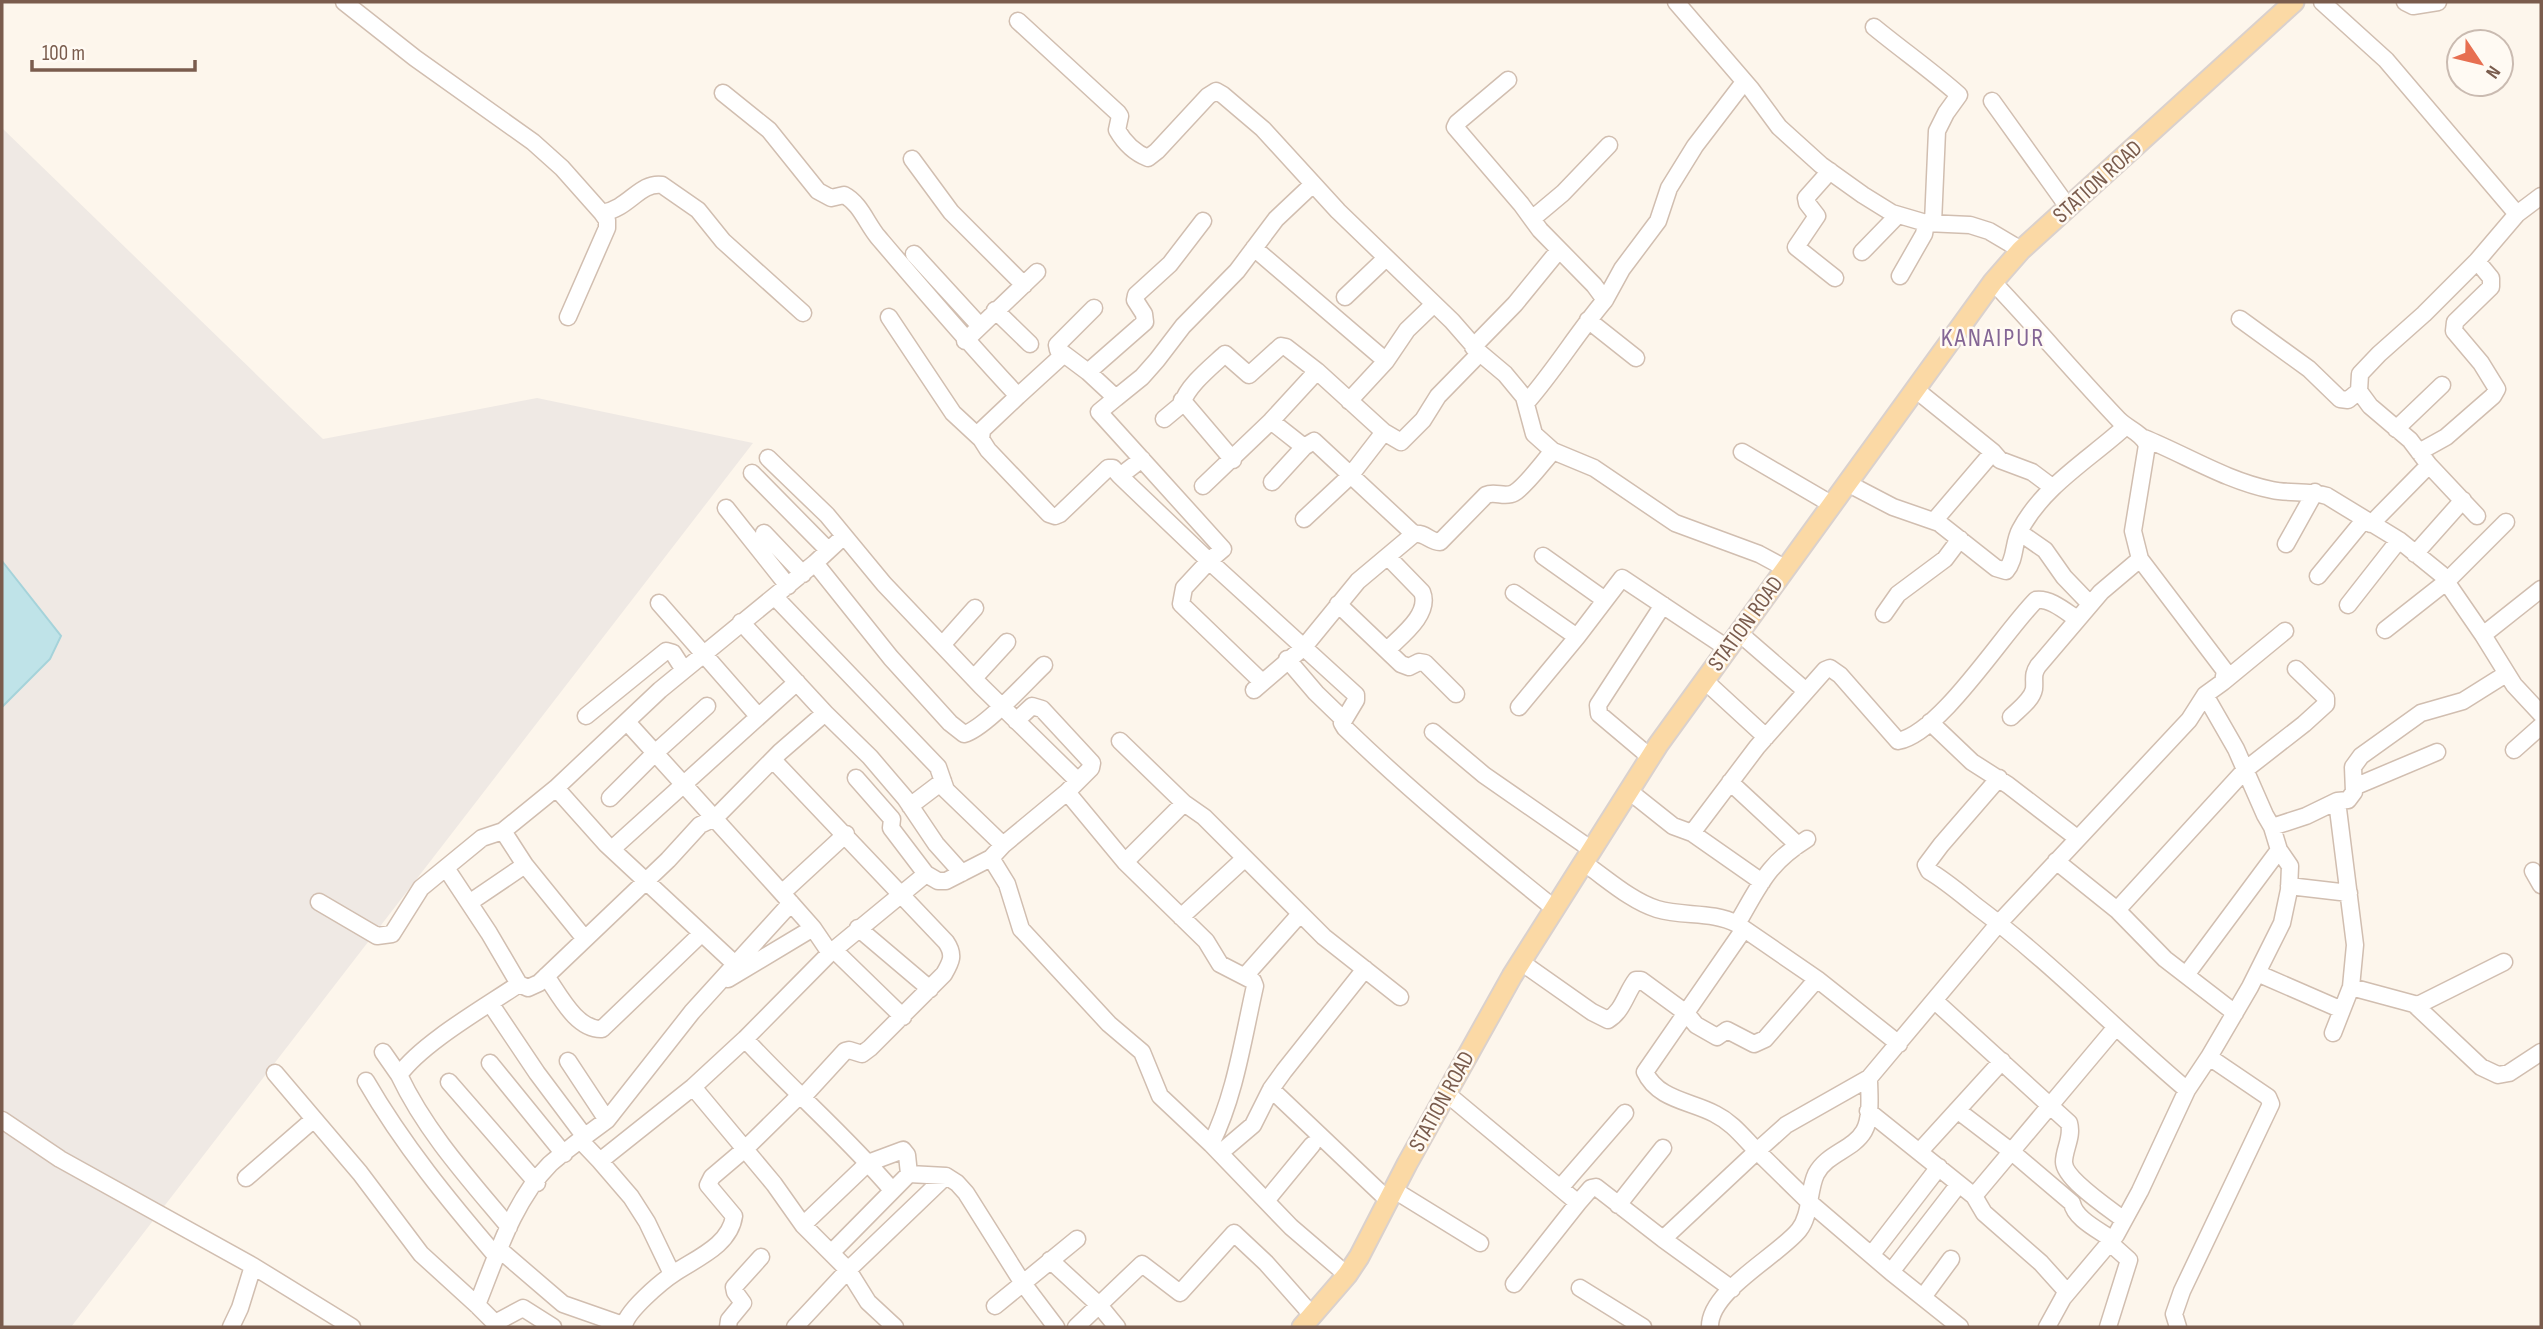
<svg xmlns="http://www.w3.org/2000/svg" width="2543" height="1329" viewBox="0 0 2543 1329" font-family="'Sofia Sans Condensed',sans-serif">
<style>
.industrial{fill:#efe9e4}
.water{fill:#bfe3e8;stroke:#a5d3da;stroke-width:2}
.lines{fill:none;stroke-linecap:round;stroke-linejoin:round}
.minor-casing{stroke:#d1beb0;stroke-width:19}
.major-casing{stroke:#dad1cd;stroke-width:23}
.minor{stroke:#fff;stroke-width:16}
.major{stroke:#fbd9a5;stroke-width:19}
.labels{text-anchor:middle;stroke-width:5;stroke-linejoin:round;paint-order:stroke}
.street-label{font-size:23px;fill:#7a5c4d;stroke:#fffaf3}
.quarter-label{font-size:26px;letter-spacing:2px;fill:#846695;stroke:#fffaf3}
</style>
<rect width="100%" height="100%" fill="#fdf6ec"/>
<path class="industrial" d="M2 128 323 439 537 398 753 443 71 1327H2Z"/>
<path class="water" d="M2 561 61 636 50 659 2 707Z"/>
<g class="lines">
<defs>
<path id="minor" d="M344 2 415 58 533 142 562 168 602 213 607 220V228L568 317
M1676 2 1751 89 1779 127 1821 165 1863 195 1892 213 1926 223 1970 225 1989 231 2021 250
M2322 2 2386 60 2517 214 2541 196
M2405 2 2413 6 2438 2
M1018 21 1118 113 1120 116 1117 130C1124 142 1135 153 1148 158L1157 151 1208 96 1216 91 1223 95 1263 129 1338 211 1452 321 1480 353
M1874 27C1902 50 1932 71 1959 95L1946 113 1937 131 1933 223
M1508 80 1457 123 1455 127 1521 204 1540 230 1594 285 1605 300C1577 333 1555 370 1526 403
M723 93 769 130 818 191 831 198 844 195C860 203 867 224 878 237 924 291 969 344 1018 396L1064 354 1088 372 1116 398 1099 412 1223 549 1209 561 1356 695V700L1344 720
M1992 101 2068 207
M912 159 951 212 1024 285
M1830 171 1806 198 1807 203 1817 216 1796 247 1835 278
M602 213C630 208 639 182 662 185L698 210 723 241 803 313
M1532 219 1563 193 1609 145
M1254 248 1386 361
M1862 252 1898 215
M914 254 980 326
M1900 276 1924 234 1926 223
M1345 297 1386 258
M1605 300 1622 269 1658 221 1669 188 1695 146 1744 82
M995 310 1030 344
M889 317 953 413 981 439
M2240 319 2309 369 2340 399 2348 400 2359 391
M1588 320 1636 358
M965 341 1037 272
M1473 347 1515 304 1559 250
M1064 354 1058 350 1057 345 1094 308
M1088 372 1145 322 1144 314 1135 300 1136 295 1170 264 1203 221
M1915 389 1993 452 2000 460 2032 472 2052 487
M1018 396 982 430 981 439 988 450 1049 514 1055 516 1060 514 1108 468H1113L1120 476 1142 459
M1116 398 1142 377 1157 360 1183 326 1237 271 1276 219 1312 185
M1182 400 1233 460
M1349 401 1386 361 1407 330 1434 304
M1164 419 1182 404C1187 386 1211 367 1225 354L1249 375 1281 346 1286 347 1317 371 1384 432 1401 442 1423 420 1438 396 1480 353 1505 374 1524 397 1534 434 1553 451
M1271 421 1304 447
M2396 429 2442 385
M2144 438C2186 455 2227 481 2272 490 2290 494 2308 490 2327 496L2399 540 2441 574 2483 635 2514 685 2541 714
M1742 452 1831 504
M2419 452 2446 437 2493 396 2497 389 2481 363 2454 331 2455 322 2491 287V278L2477 261
M768 458 827 515 884 584 981 686 1078 781 1067 792 1125 862 1206 941 1220 964 1253 981 1255 986C1243 1039 1235 1096 1211 1144L1291 1227 1347 1275
M2429 465 2477 516
M752 473 828 550
M1120 476 1209 561 1184 588 1181 604 1262 682
M1272 482 1304 447 1314 441 1414 534
M1847 483 1893 507 1939 523 1996 568 2006 571C2016 559 2013 543 2020 530 2044 485 2090 459 2126 426
M1203 486 1271 421 1317 371
M726 508 788 586
M1304 519 1350 476 1384 432
M1934 521 1993 452
M2371 524 2429 465 2410 440 2370 406 2359 391 2360 374 2379 354 2424 314 2477 261 2517 214
M2019 532 2045 550 2064 577 2090 604
M764 533 803 574
M2286 544 2315 492
M2415 554 2463 500
M1543 556 1605 600
M815 563 891 658 950 723 964 734C984 729 1027 681 1044 665
M2318 576 2364 520
M1514 593 1577 637 1622 578 1727 648
M659 603 758 716
M1338 604 1401 664 1409 667 1419 662 1425 663 1456 694
M2348 605 2399 540
M1884 614 1898 594 1945 559 1960 539
M741 622 825 713
M2385 630 2446 582 2506 522
M1738 632 1806 691
M2483 635 2541 589
M943 644 975 608
M1387 650C1401 636 1431 614 1422 592L1388 557
M1287 659 1316 693 1344 720 1342 723 1345 728C1411 792 1483 851 1555 909
M974 678 1007 642
M1704 680 1766 737
M2223 682 2285 631
M1254 690 1304 647 1358 581 1414 534C1425 532 1430 542 1440 542L1486 495C1495 491 1505 498 1514 493 1526 486 1543 462 1553 451L1594 468 1675 523 1759 554 1785 568
M1519 707 1577 637
M586 716 666 651 673 653 684 670
M2011 717C2019 709 2032 700 2034 689 2035 679 2032 675 2038 666L2101 592 2140 559
M1016 721 1032 706 1042 709 1092 763 1091 768 1078 781
M627 722 782 893 813 928 830 953
M1930 722 1972 762 2008 785 2077 838
M1433 732 1484 775 1592 850
M1120 741 1184 803
M2514 750 2541 726
M1650 757 1599 714 1598 705 1663 605
M773 760 946 942C955 955 951 962 944 974L870 1048 862 1054 849 1050 845 1051 801 1099
M856 778 892 819 891 828 926 874
M1999 778 1941 845 1926 865 1929 871C1946 881 1961 894 1976 906 2051 962 2116 1030 2187 1090
M1730 782 1798 845
M2354 787 2437 752
M556 788 606 844 735 964
M1629 791 1673 826 1692 833 1762 882
M610 798 655 753 707 706
M910 806 943 781
M2272 827 2306 816 2337 801
M503 831 525 865 585 939
M1692 833 1757 747 1825 670 1830 668 1840 675 1898 741C1941 733 2003 633 2036 600 2050 598 2065 611 2077 619
M1003 845 1067 792
M612 849 797 682
M991 858 1007 884 1021 929 1109 1024 1142 1052 1160 1096 1211 1144
M2056 861 2117 910 2165 959 2235 1013
M1125 862 1184 803 1204 817 1324 937 1400 997
M1584 863C1606 878 1631 901 1657 909 1684 917 1712 911 1737 924L1817 979 1899 1044
M446 868 489 933 519 984
M2533 871 2541 885
M2289 886 2349 893
M782 893 846 834
M319 902 377 936 392 934 421 888 482 838 503 831 556 788 660 690 815 563 844 536
M469 903 525 865
M2117 910 2245 770 2304 724 2326 704V698L2296 669
M1181 917 1244 859
M1737 924C1760 885 1767 864 1807 839
M858 928 930 989
M1744 929 1645 1072C1658 1100 1691 1101 1715 1114 1733 1123 1743 1137 1757 1151L1786 1125 1869 1078
M834 950 903 1017
M1521 962 1592 1012 1608 1020C1623 1011 1626 993 1636 980H1641L1686 1013 1696 1025 1717 1037 1727 1030 1754 1044 1765 1039 1817 979
M2257 973 2342 1010
M2186 975 2279 850
M546 976C559 994 576 1030 602 1029L701 934
M1245 976 1300 914
M728 979 813 928
M2351 987 2414 1004 2481 1067 2498 1075 2509 1073 2541 1052
M1935 1001 2069 1123C2073 1137 2064 1149 2064 1162 2064 1179 2110 1209 2124 1220
M490 1003 537 1073 585 1137
M2416 1006 2504 962
M2333 1033 2351 987 2355 945 2337 801 2348 800 2354 792 2353 767 2361 756 2421 713 2463 701 2506 674
M745 1039C793 1091 847 1137 892 1190
M383 1052 399 1075
M568 1061 607 1120
M490 1063 564 1154
M275 1073 360 1173 421 1254 477 1305 495 1323 497 1327
M366 1081C403 1145 449 1201 497 1257
M449 1082 537 1183
M693 1087 774 1184 803 1225 848 1270 868 1302 895 1327
M1271 1089 1389 1201
M1446 1093 1578 1203 1514 1284
M1957 1110 2012 1152 2072 1203C2075 1219 2099 1230 2111 1239
M1868 1111 1974 1196 1984 1213 2041 1263 2067 1292
M2 1120 60 1159 253 1266 352 1327
M580 1140 607 1120 692 1012 791 903
M1920 1151 2002 1061
M1220 1153 1253 1125 1271 1089 1284 1071 1365 969
M600 1161 631 1197 647 1222 672 1274
M246 1178 314 1119
M1560 1188 1625 1113
M1394 1190 1480 1243
M1974 1196 2116 1027
M1266 1201 1312 1145
M1578 1203 1591 1188 1596 1187 1663 1239
M1618 1205 1663 1148
M803 1225 868 1163 903 1150 907 1155 909 1174
M509 1227C469 1179 426 1132 399 1075 422 1043 485 1007 519 984L528 988 539 983 668 860 700 825 715 818 780 752 825 713 870 757 905 798 936 844 962 873
M500 1250 563 1304 623 1325
M831 1253 909 1174 946 1176 957 1183 966 1193 1022 1282 1056 1327
M1872 1254 1939 1167
M1050 1260 1099 1305 1117 1327
M1891 1272 1960 1327
M1580 1288 1643 1327
M1732 1289 1663 1239 1757 1151 1808 1201 1891 1272 1959 1184
M1923 1297 1951 1259
M477 1305C496 1258 513 1201 550 1164 559 1156 570 1148 580 1140L600 1161 693 1087 745 1039 830 953 926 874 938 881H946L991 858 1003 845 946 790 938 767 775 597
M995 1306 1077 1239
M495 1323 523 1308 553 1327
M231 1327 240 1308 253 1266
M624 1327C625 1312 662 1281 676 1272 697 1258 730 1245 734 1216L708 1185 712 1177 745 1149 799 1096
M728 1327 729 1320 743 1303 735 1292 734 1287 761 1257
M795 1327 848 1270 946 1176
M1076 1327 1142 1264 1180 1293 1234 1233 1266 1263 1312 1315
M1710 1327C1709 1291 1778 1256 1799 1230 1811 1215 1808 1191 1816 1174 1827 1153 1853 1150 1864 1131 1872 1117 1869 1093 1869 1078L1999 923 2189 720 2205 695 2223 682 2225 671 2140 559 2133 531 2147 445C2142 433 2128 429 2119 420 2076 375 2036 327 1993 282
M2047 1327 2063 1298 2116 1235 2140 1191 2187 1090 2209 1057
M2108 1327 2129 1260 2109 1242
M2178 1327 2174 1314 2182 1291 2271 1104 2268 1097 2209 1057 2250 987 2282 923 2289 890 2290 866 2279 850 2272 827 2265 815 2236 749 2205 695"/>
<path id="major" d="M1302 1327 1347 1275 1359 1257 1407 1164 1512 976 1658 745 1993 282 2021 250 2294 2"/>
</defs>
<use href="#minor" class="minor-casing"/>
<use href="#major" class="major-casing"/>
<use href="#minor" class="minor"/>
<use href="#major" class="major"/>
</g>
<g class="labels">
<g class="street-label">
<text transform="translate(2097 181) rotate(-42)" y="8">STATION ROAD</text>
<text transform="translate(1745 623) rotate(-54)" y="8">STATION ROAD</text>
<text transform="translate(1441 1101) rotate(-61)" y="8">STATION ROAD</text>
</g>
<g class="quarter-label">
<text x="1993" y="346">KANAIPUR</text>
</g>
</g>
<rect width="2543" height="1329" fill="none" stroke="#7a5c4d" stroke-width="7"/>
<g transform="translate(2480 63) rotate(125)"><circle r="33" fill="#fffaf3" stroke="#cabbb1" stroke-width="2"/>
<path d="M0-5L12 26L0 18L-12 26Z" fill="#e76f51"/>
<text y="-10" font-size="19" font-weight="bold" text-anchor="middle" fill="#7a5c4d">N</text>
</g>
<path d="M32 60v10h163v-10" fill="none" stroke="#7a5c4d" stroke-width="3.5"/>
<text x="42" y="60" font-size="21" fill="#7a5c4d" stroke="#fffaf3" stroke-width="5" paint-order="stroke">100 m</text>
</svg>
